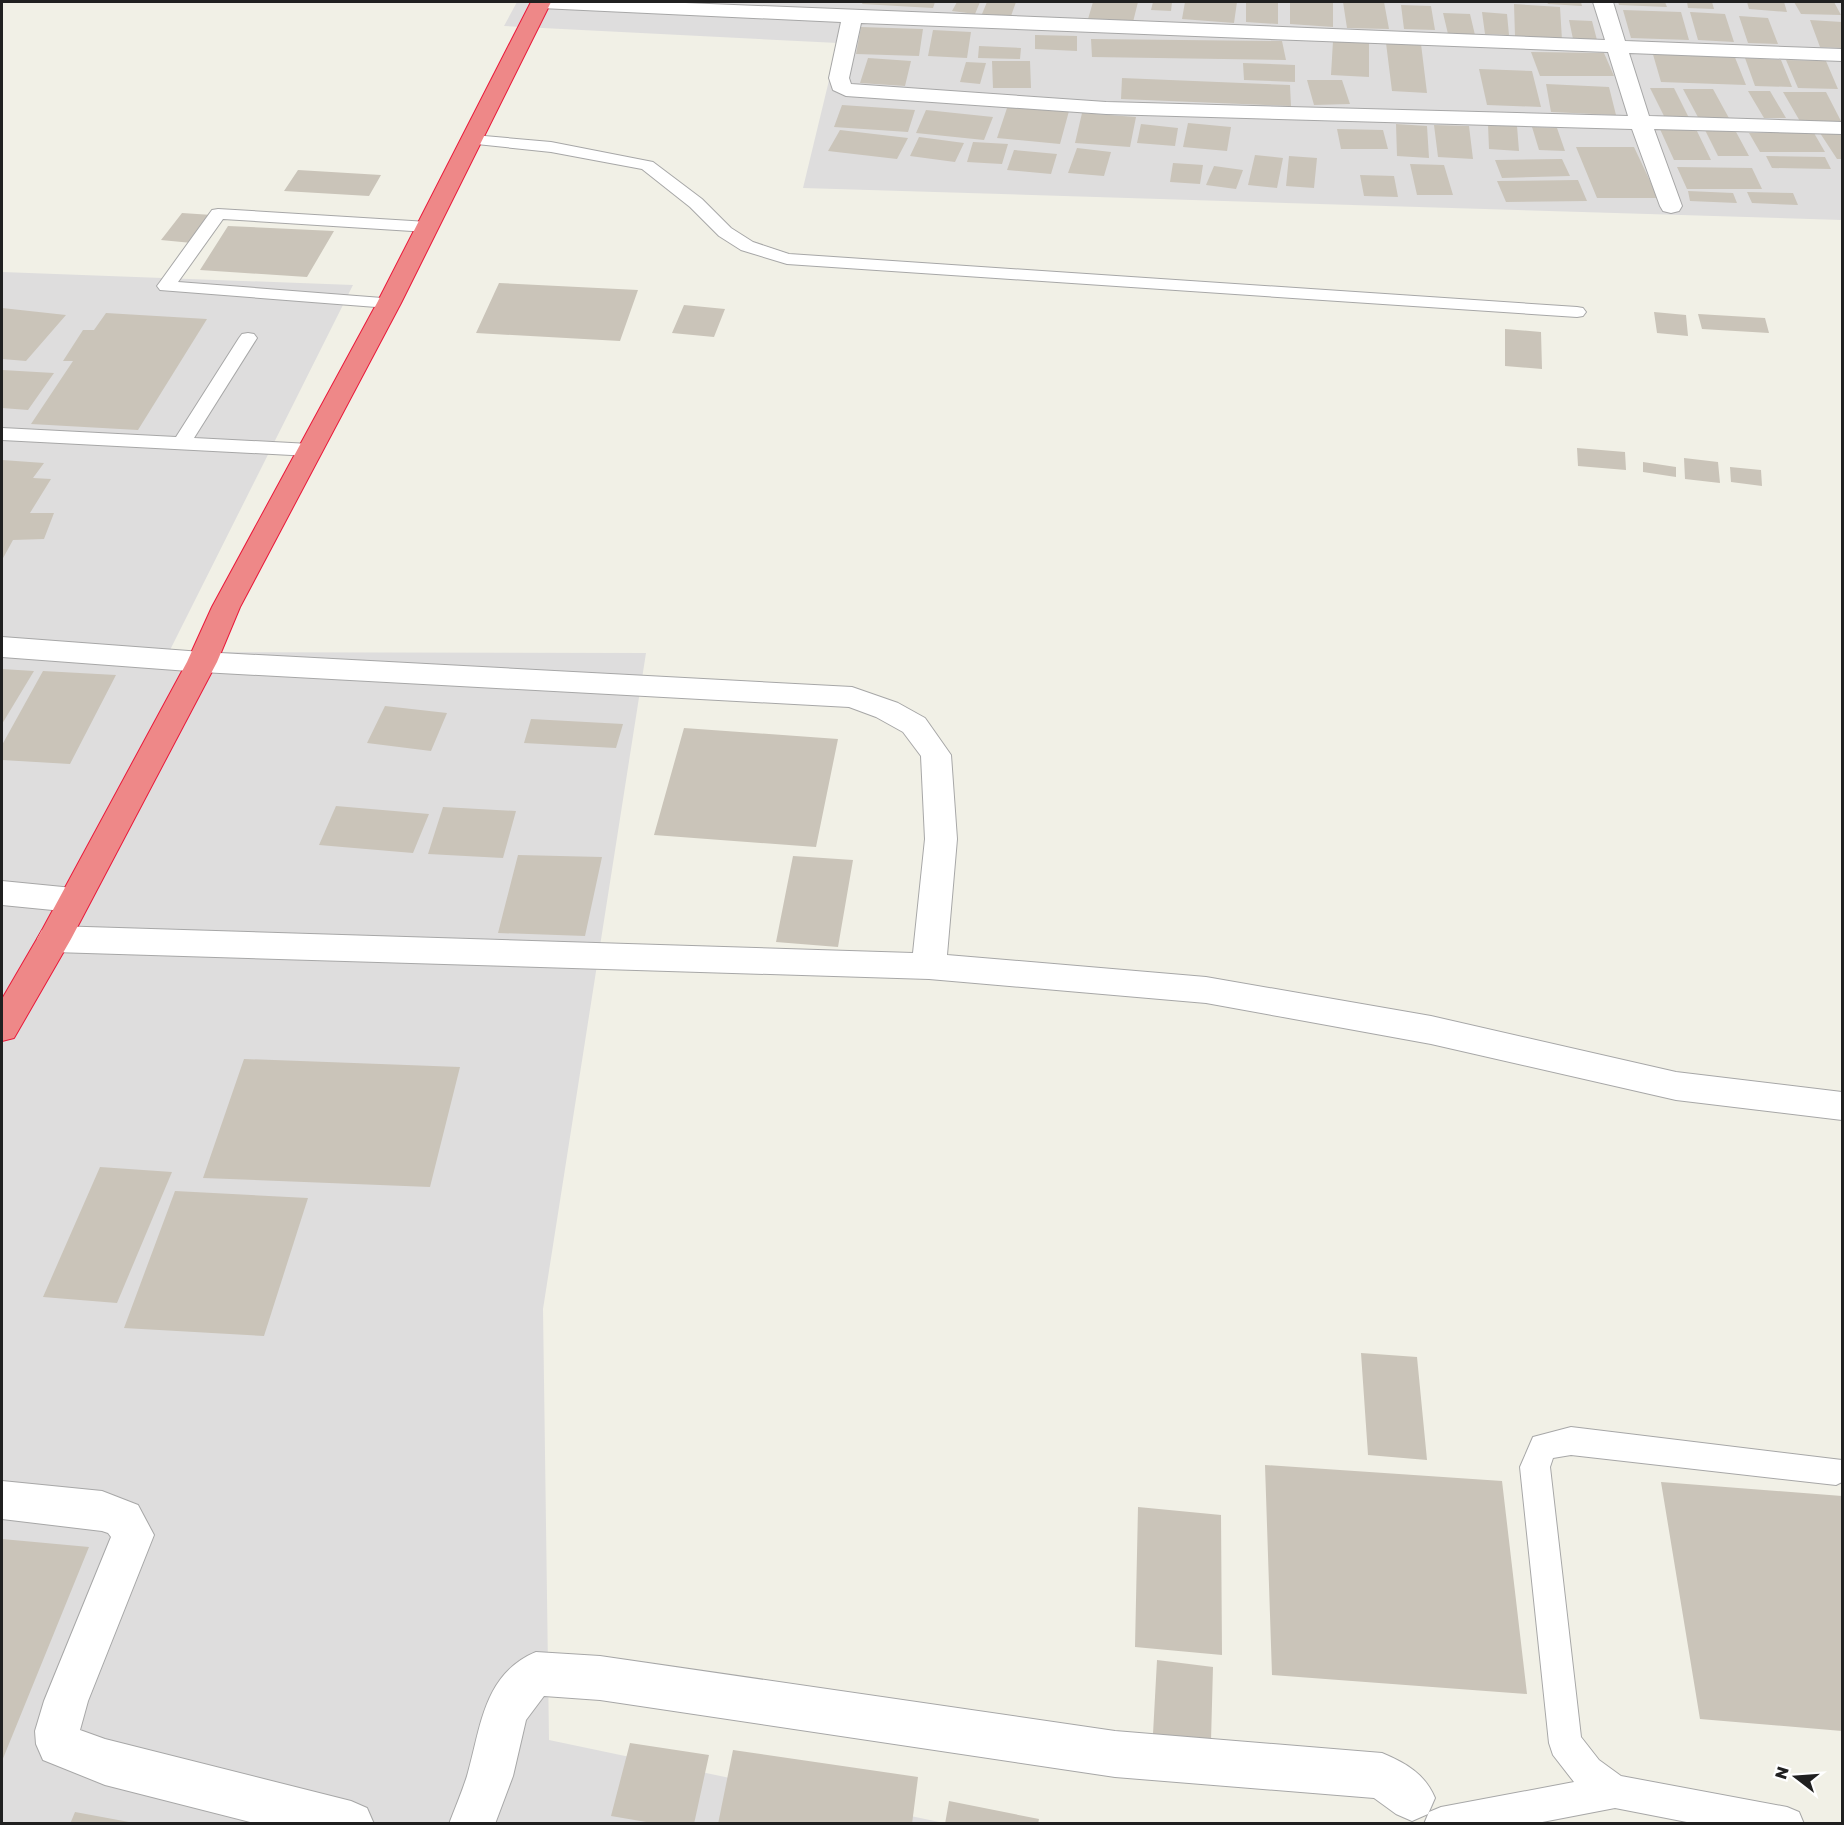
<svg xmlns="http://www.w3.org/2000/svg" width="1844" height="1825" viewBox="0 0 1844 1825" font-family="'Golos Text',sans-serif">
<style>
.residential{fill:#dedddd}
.building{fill:#cac4b9}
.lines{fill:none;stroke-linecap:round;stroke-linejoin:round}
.lane-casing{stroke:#a7a7a7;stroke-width:2}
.street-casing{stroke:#a7a7a7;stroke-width:2}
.highway-casing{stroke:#ea193a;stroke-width:2}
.lane{fill:#fff;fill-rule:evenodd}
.street{fill:#fff;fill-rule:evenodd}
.highway{fill:#e88;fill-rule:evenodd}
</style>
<rect width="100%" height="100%" fill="#f1f0e6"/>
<path class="residential" d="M517 2H1842V220L803 188 838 43 504 26Z
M2 272 353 285 169 652 646 653 543 1309 549 1740 944 1823 2 1824Z"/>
<path class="building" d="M863 2H935L933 8 862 4Z
M957 2H980L975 14 952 11Z
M987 2H1016L1011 16 982 14Z
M1093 2H1138L1133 22 1088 19Z
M1153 2H1172L1171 11 1151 10Z
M1185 2H1237L1234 23 1182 19Z
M1246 2H1278V24L1246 22Z
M1290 2H1333V27L1290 24Z
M1343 2H1384L1389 29 1347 28Z
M1547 2H1581L1582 6 1548 4Z
M1618 2H1665L1667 7 1619 5Z
M1687 2H1712L1714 9 1688 8Z
M1747 2H1784L1787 12 1749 9Z
M1794 2H1834L1841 15 1801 14Z
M1514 4 1560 7 1562 40 1515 36Z
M1401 5 1431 6 1435 30 1404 29Z
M1623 10 1681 12 1689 40 1631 38Z
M1482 12 1507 14 1509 35 1485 34Z
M1690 12 1725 14 1734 42 1698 40Z
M1443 13 1470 14 1475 35 1448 34Z
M1739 16 1768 18 1778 44 1748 43Z
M1569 20 1592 21 1597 40 1573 39Z
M1810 20 1842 22V48L1820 47Z
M861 27 923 29 919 56 856 54Z
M933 30 971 32 967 58 928 56Z
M1035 35 1077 36V51L1035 49Z
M1091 39 1282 41 1286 60 1092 57Z
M1333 41 1369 43V77L1331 75Z
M1386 43 1421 44 1427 93 1392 91Z
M979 46 1021 48 1020 59 978 58Z
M1652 51 1734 55 1746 85 1661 82Z
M1531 52 1604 53 1614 76H1540Z
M868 58 911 61 905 86 860 83Z
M1745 58 1781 60 1792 87 1755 86Z
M1786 60 1826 61 1838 89 1798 88Z
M992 61H1030L1031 88H993Z
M966 62 986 63 980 84 960 82Z
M1243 63 1295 65V82L1244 80Z
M1479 69 1532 71 1541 107 1487 105Z
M1122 78 1290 85 1291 106 1121 99Z
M1307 80H1342L1350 104 1314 105Z
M1546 84 1609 87 1616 115 1551 112Z
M1650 88H1674L1689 118H1665Z
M1683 89H1713L1730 120 1700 121Z
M1748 91H1770L1786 118H1764Z
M1783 92H1826L1842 123H1801Z
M842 105 915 110 908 132 834 127Z
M1008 105 1069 111 1060 144 997 138Z
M926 110 993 117 984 140 916 133Z
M1082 113 1136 117 1130 147 1075 143Z
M1188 123 1231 127 1227 151 1183 147Z
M1141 124 1178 128 1175 146 1137 143Z
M1396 124 1427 126 1429 158 1397 156Z
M1488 124 1517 126 1519 151 1489 149Z
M1434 125 1469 126 1473 159 1438 157Z
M1532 127 1557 128 1565 151 1539 150Z
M1659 127H1695L1711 160H1674Z
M1337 129 1383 130 1388 149H1341Z
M840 130 908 138 897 159 828 151Z
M1705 130H1735L1749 156H1718Z
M1749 133H1814L1825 152H1760Z
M1820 133H1842V159H1837Z
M919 137 964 143 955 162 910 156Z
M973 142 1008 144 1002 164 967 162Z
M1576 147H1634L1658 198H1597Z
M1077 148 1111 152 1104 176 1068 173Z
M1014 150 1057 154 1051 174 1007 170Z
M1255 155 1283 158 1277 188 1248 185Z
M1289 156 1317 158 1314 188 1286 186Z
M1766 156 1825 157 1831 169 1772 168Z
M1562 159 1570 176 1502 178 1495 160Z
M1173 163 1203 165 1200 184 1170 182Z
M1410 164 1444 165 1453 195H1417Z
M1214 166 1243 170 1236 189 1206 185Z
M1677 167 1752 168 1762 189H1687Z
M298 170 381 175 369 196 284 191Z
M1360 175 1394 176 1398 197 1364 196Z
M1578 180 1587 201 1506 202 1497 181Z
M1688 191 1733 193 1737 203 1690 201Z
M1747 192 1793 193 1798 205 1752 203Z
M182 213 212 215 192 243 161 240Z
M228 226 334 231 307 277 200 270Z
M499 283 638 290 620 341 476 333Z
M684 305 725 309 714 337 672 333Z
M2 308 66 315 26 361 2 359Z
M1654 312 1686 315 1688 336 1657 333Z
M106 313 207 319 138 430 31 424 73 361H63L83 330H94Z
M1698 314 1765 318 1769 333 1702 329Z
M1505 329 1541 332 1542 369 1505 366Z
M2 370 54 373 28 410 2 408Z
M1577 448 1625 452 1626 470 1578 466Z
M1684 458 1718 462 1720 483 1685 479Z
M2 460 44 463 33 478 51 479 30 513H54L44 539 13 540 2 560Z
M1643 462 1676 467V477L1643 472Z
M1730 467 1761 470 1762 486 1731 482Z
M2 669 34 671 2 724Z
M43 671 116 675 70 764 2 760V745Z
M385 706 447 713 431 751 367 743Z
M531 719 623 724 616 748 524 743Z
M684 728 838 739 816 847 654 835Z
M336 806 429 814 413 853 319 845Z
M443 807 516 811 503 858 428 854Z
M518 855 602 857 585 936 498 933Z
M793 856 853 860 838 947 776 942Z
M244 1059 460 1067 430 1187 203 1178Z
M100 1167 172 1172 117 1303 43 1297Z
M175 1191 308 1198 264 1336 124 1328Z
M1361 1353 1417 1357 1427 1460 1368 1455Z
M1265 1465 1502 1481 1527 1694 1272 1675Z
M1661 1482 1842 1496V1731L1700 1719Z
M1138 1507 1221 1515 1222 1655 1135 1647Z
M2 1539 89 1547 2 1761Z
M1157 1660 1213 1667 1211 1741 1153 1734Z
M630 1743 709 1755 694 1824H658L611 1816Z
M733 1750 918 1777 912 1824H718Z
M949 1801 1039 1819 1038 1824H945Z
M75 1812 129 1822V1824H70Z"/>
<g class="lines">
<defs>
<path id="lane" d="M473 135 551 142 653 162 702 199 731 228 753 242 789 254 1577 307 1583 308 1586 312 1583 316 1577 317 787 264 741 250 719 236 690 207 642 169 551 152 467 143 465 140 467 137Z
M218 209 428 222 436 227 428 232 223 219 178 282 395 299 398 303 395 307 389 308 160 290 157 286 160 282 212 210Z
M248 333 254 334 257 338 194 438 310 444 317 446 320 450 317 454 310 456 2 440V428L176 437 239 338 242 334Z
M1571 1427 1842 1460V1482L1836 1485 1571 1455 1553 1458 1550 1467 1581 1737 1599 1760 1621 1776 1787 1807 1799 1812 1804 1824H1697L1615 1808 1532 1824H1424L1429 1812 1441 1807 1574 1782 1553 1755 1549 1743 1520 1467 1533 1437Z"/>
<path id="street" d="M531 2H661L1605 40 1593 2H1613L1625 41 1842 49V61L1629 53 1649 116 1842 122V134L1654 129 1682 206 1679 211 1671 213 1663 211 1660 206 1632 129 1106 114 846 96 833 90 829 78 841 22 541 8 534 6ZM861 23 1608 52 1628 116 1106 102 851 84 849 78Z
M2 637 202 652 852 687 898 703 925 718 951 755 957 839 947 955 1206 977 1431 1016 1676 1072 1842 1092V1120L1676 1100 1431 1044 1206 1003 929 979 54 952 42 948 37 939 42 930 54 926 913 953 925 839 921 756 903 732 876 717 849 707 202 672 2 657Z
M2 881 73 888 85 891 89 900 85 909 73 912 2 905Z
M2 1481 102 1491 138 1505 154 1535 88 1701 80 1730 105 1739 351 1801 367 1808 374 1824H258L105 1785 43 1760 36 1744 35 1731 44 1701 111 1537 108 1533 102 1531 2 1519Z
M536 1652 600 1656 1115 1731 1382 1753C1406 1763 1425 1774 1435 1798L1428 1814 1412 1821 1396 1814 1374 1798 1115 1777 600 1700 544 1696 526 1720 513 1776 495 1824H449C455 1808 462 1792 467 1776 481 1728 483 1674 536 1652Z"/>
<path id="highway" d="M531 2H551L401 303 240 607 217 662 71 939 14 1038 2 1041V999L41 932 187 662 212 607 377 303Z"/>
</defs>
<use href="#lane" class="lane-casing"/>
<use href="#street" class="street-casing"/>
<use href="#highway" class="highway-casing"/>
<use href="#lane" class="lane"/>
<use href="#street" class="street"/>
<use href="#highway" class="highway"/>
</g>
<rect width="1844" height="1825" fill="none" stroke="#202020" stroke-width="6"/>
<g transform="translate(1796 1777) rotate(287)" stroke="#ffffff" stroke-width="4.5" paint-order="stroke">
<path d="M0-4.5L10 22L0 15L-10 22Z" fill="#202020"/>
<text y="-9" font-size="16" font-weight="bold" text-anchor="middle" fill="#202020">N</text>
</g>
</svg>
